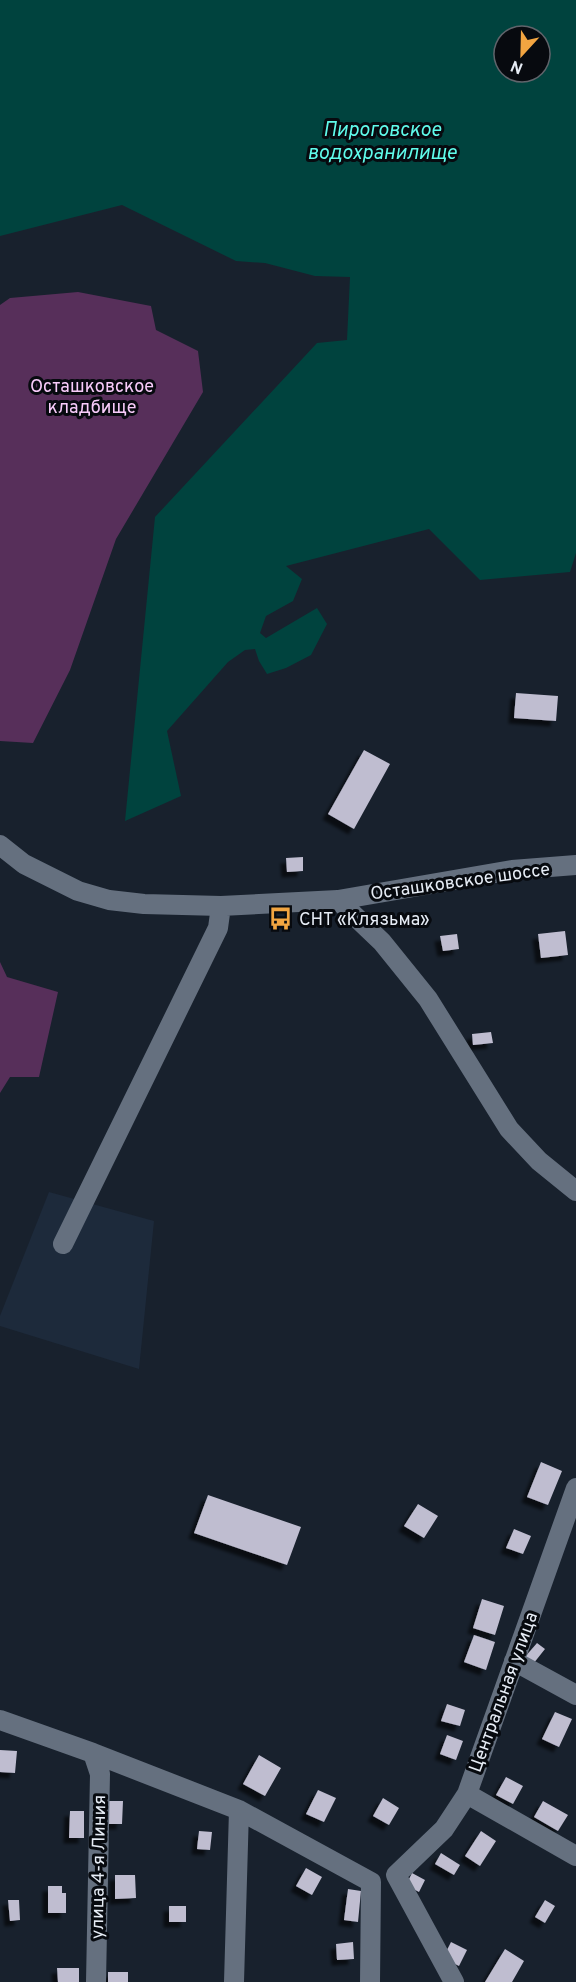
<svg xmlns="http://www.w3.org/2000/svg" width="576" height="1982" viewBox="0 0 576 1982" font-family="Overpass,sans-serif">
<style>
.built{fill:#1d2a3b}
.green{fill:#572f5a}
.water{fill:#00433e;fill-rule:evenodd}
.building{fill:#bfbdd0;filter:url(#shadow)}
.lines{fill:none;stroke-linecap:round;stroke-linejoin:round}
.minor{stroke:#65707f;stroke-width:20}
.labels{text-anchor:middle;stroke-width:6;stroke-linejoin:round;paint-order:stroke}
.park-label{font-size:18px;fill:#f8cbfa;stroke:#070a0f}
.street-label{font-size:18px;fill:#e6ecf5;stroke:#070a0f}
.poi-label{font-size:18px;fill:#e6ecf5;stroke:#070a0f;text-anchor:start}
.water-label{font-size:20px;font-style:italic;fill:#5ffbeb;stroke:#070a0f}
</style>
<defs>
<filter id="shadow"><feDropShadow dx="-5.5" dy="5.5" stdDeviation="1.5" flood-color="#0009"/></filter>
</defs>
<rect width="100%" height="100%" fill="#18212d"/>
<path class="built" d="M49 1192 154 1221 139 1369 0 1326V1316Z"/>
<path class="green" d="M78 292 151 306 156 330 198 351 203 392 116 539 70 670 33 743 0 741V305L10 298Z
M0 962 7 977 58 992 39 1077H10L0 1093Z"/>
<path class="water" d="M0 0H576V553L570 572 480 580 429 529 286 566 302 579 293 601 266 616 260 633 266 638 317 608 327 624 311 655 286 668 267 674 259 661 255 649 245 650 228 662 167 731 181 796 125 821 155 517 317 343 347 340 350 277 315 276 265 263 236 261 122 205 0 236ZM504 36H540V72H504Z"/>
<path class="building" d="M516 693 558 696 556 721 514 718Z
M364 750 390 764 354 829 328 814Z
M303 857V871L287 872 286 858Z
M565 931 568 955 541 958 538 934Z
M457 934 459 949 443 951 440 936Z
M491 1032 493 1043 473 1045 472 1034Z
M541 1462 562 1471 548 1505 527 1497Z
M208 1495 301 1527 287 1565 194 1533Z
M418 1504 438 1516 424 1538 404 1526Z
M514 1529 531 1536 523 1554 506 1548Z
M482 1599 504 1606 495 1635 473 1628Z
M474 1635 495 1642 486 1670 464 1662Z
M537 1643 545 1649 533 1664 525 1657Z
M447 1704 465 1710 460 1726 441 1721Z
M555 1712 572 1719 559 1747 542 1739Z
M447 1735 463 1741 456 1760 440 1754Z
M0 1750 17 1751 15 1773 0 1772Z
M259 1755 281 1768 265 1796 243 1784Z
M506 1777 523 1786 513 1804 496 1795Z
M318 1790 336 1798 324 1822 306 1814Z
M383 1798 399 1808 389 1825 373 1816Z
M107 1801H123L122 1824H106Z
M543 1801 568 1815 558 1831 534 1817Z
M70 1811H84V1838H69Z
M199 1831 212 1832 210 1850 197 1849Z
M481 1831 496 1841 480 1866 465 1856Z
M441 1853 460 1865 454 1875 435 1864Z
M306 1868 322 1877 312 1895 296 1886Z
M412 1873 425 1880 419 1892 406 1885Z
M115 1875H135L136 1898 115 1899Z
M48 1886H62V1893H66V1913H48Z
M348 1889 361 1891 358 1922 344 1920Z
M8 1900H19L20 1920 10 1921Z
M545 1900 555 1906 545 1923 535 1917Z
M169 1906H186V1922H169Z
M353 1942 354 1959 337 1960 336 1944Z
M451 1942 467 1950 459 1966 443 1958Z
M505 1949 524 1961 512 1982H485Z
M57 1968H79V1982H58Z
M108 1972H128V1982H108Z"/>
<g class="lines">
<path class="minor" d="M0 845 24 864 78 891 109 900 144 904 221 906 338 900 512 870 576 865
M338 900 382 942 428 999 509 1129 539 1161 576 1191
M63 1244 218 928 221 906
M514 1661 576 1695
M0 1720 93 1753 239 1810 371 1882 370 1982
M93 1753 100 1774 96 1982
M467 1794 576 1856
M234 1982 239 1810
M454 1982 396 1875 444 1829 467 1794 576 1488"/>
</g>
<defs>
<symbol id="bus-bare" viewBox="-9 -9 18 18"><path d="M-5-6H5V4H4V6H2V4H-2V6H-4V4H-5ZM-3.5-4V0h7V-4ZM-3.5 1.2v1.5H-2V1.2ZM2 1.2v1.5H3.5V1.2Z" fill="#f2a541" stroke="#070a0f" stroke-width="2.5" paint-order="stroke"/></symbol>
</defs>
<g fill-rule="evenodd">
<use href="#bus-bare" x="264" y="902" width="33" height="33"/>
</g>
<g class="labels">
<g class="park-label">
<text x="92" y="392">Осташковское<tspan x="92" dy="21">кладбище</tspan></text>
</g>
<g class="street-label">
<text transform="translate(460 881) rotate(-8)" y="6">Осташковское шоссе</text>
<text transform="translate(503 1692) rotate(-70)" y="6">Центральная улица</text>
<text transform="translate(98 1867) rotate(-89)" y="6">улица 4-я Линия</text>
</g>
<g class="poi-label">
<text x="299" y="925">СНТ «Клязьма»</text>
</g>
<g class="water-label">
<text x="382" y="136">Пироговское<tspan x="382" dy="23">водохранилище</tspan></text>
</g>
</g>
<g transform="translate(522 54) rotate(202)"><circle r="28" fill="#070a0f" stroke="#60646b" stroke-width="1.5"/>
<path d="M0-4.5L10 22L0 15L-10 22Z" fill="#f2a541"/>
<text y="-9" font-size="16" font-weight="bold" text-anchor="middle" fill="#e6ecf5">N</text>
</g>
</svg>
